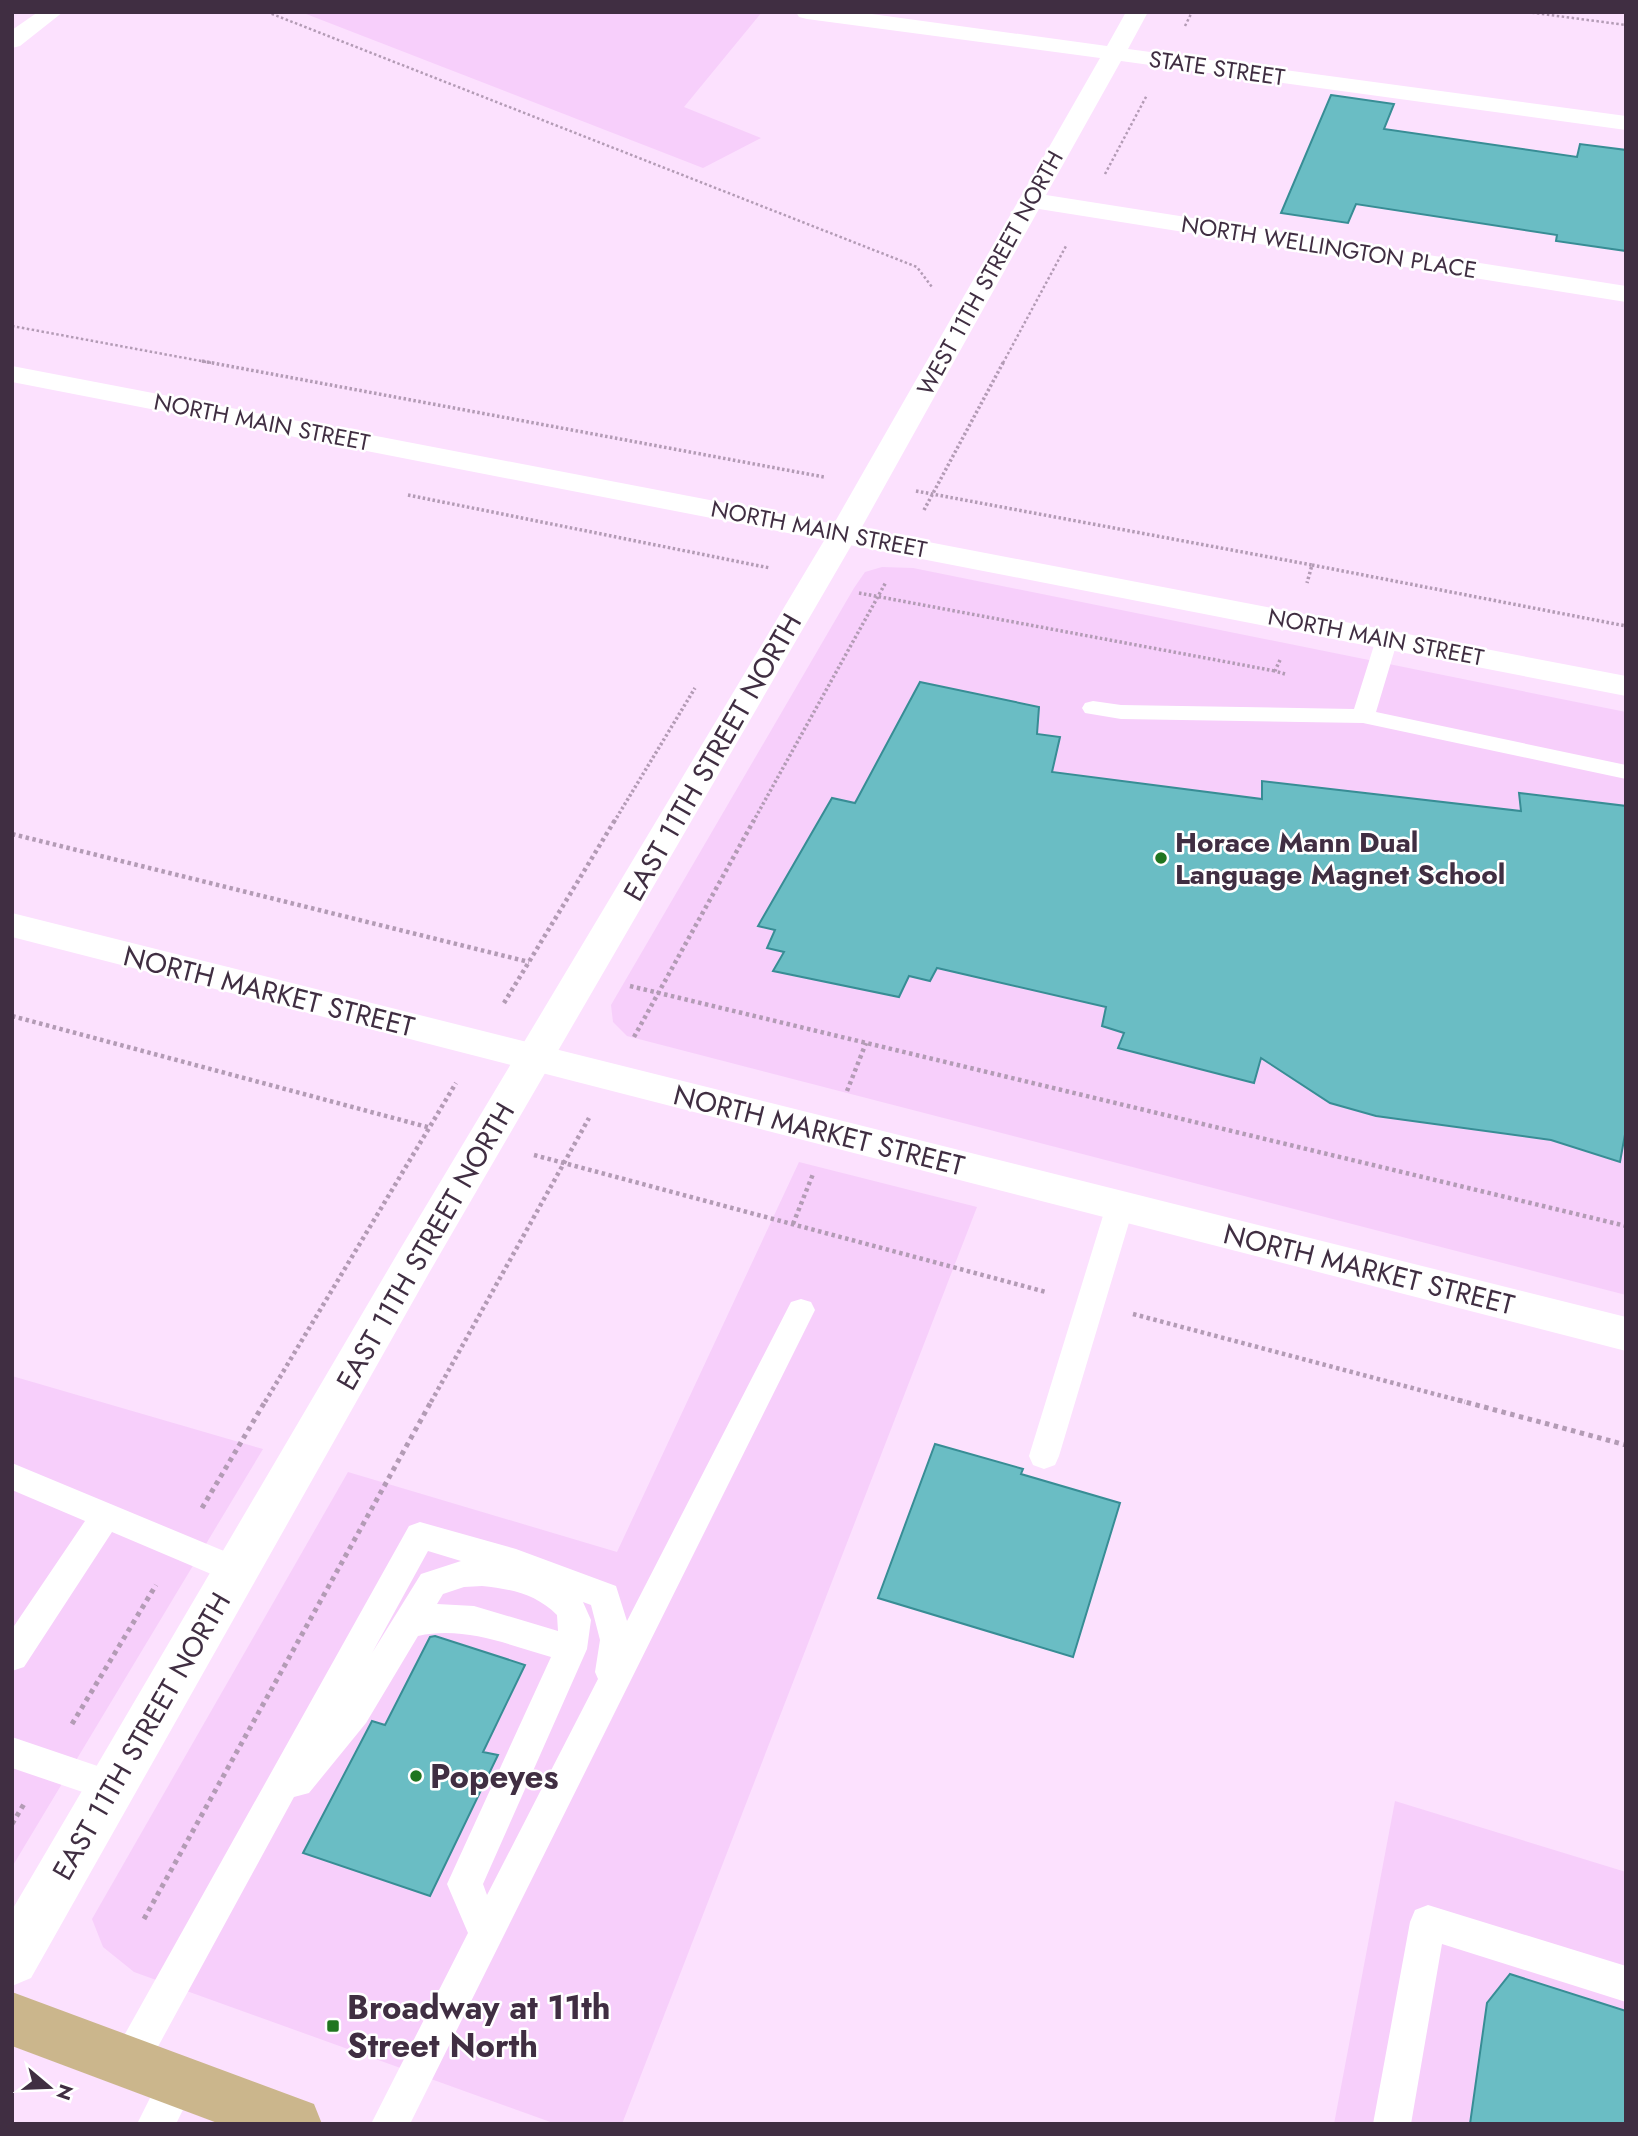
<svg xmlns="http://www.w3.org/2000/svg" width="1638" height="2136" viewBox="0 0 1638 2136" font-family="Jost,sans-serif">
<style>
.built{fill:#f7cffb}
.building{fill:#6abdc4;stroke:#388d95;stroke-width:2}
.lines{fill:none;stroke-linecap:round;stroke-linejoin:round}
.path-far3{stroke:#b39bb5;stroke-width:2.5;stroke-dasharray:2.5 2.5;stroke-linecap:butt}
.path-far2{stroke:#b39bb5;stroke-width:3.5;stroke-dasharray:2.5 2.5;stroke-linecap:butt}
.path-far1{stroke:#b39bb5;stroke-width:4.5;stroke-dasharray:3.5 3.5;stroke-linecap:butt}
.path{stroke:#b39bb5;stroke-width:5;stroke-dasharray:4.5 4.5;stroke-linecap:butt}
.lane{fill:#fff;fill-rule:evenodd}
.street{fill:#fff;fill-rule:evenodd}
.secondary{fill:#fff;fill-rule:evenodd}
.primary{fill:#cbb68c;fill-rule:evenodd}
.poi-dot{fill:#207520;stroke:#fff;stroke-width:2.5}
.labels{text-anchor:middle;stroke-width:5;stroke-linejoin:round;paint-order:stroke}
.far-street-label{font-size:23px;fill:#402e42;stroke:#fff}
.street-label{font-size:28px;fill:#402e42;stroke:#fff}
.poi-label{font-size:28px;font-weight:bold;fill:#402e42;stroke:#fff;text-anchor:start}
.near-poi-label{font-size:33px;font-weight:bold;fill:#402e42;stroke:#fff;text-anchor:start}
</style>
<rect width="100%" height="100%" fill="#fce1fe"/>
<path class="built" d="M301 12H762L684 107 761 138 703 168Z
M882 567 913 568 1626 712V1295L627 1036 613 1022 611 1005 854 588 865 572Z
M799 1162 977 1207 622 2124H556L134 1972 103 1947 92 1919 348 1472 617 1552Z
M12 1376 263 1449 12 1867Z
M1395 1801 1626 1872V2124H1334Z"/>
<path class="building" d="M1331 95 1394 104 1384 129 1577 157 1580 144 1626 150V251L1556 241 1557 235 1356 204 1348 223 1281 213Z
M920 682 1039 707 1037 734 1060 737 1052 772 1262 799V781L1521 811 1519 793 1626 806V1129L1620 1162 1551 1140 1376 1116 1330 1103 1261 1058 1254 1083 1118 1048 1124 1033 1102 1026 1106 1007 937 968 930 981 909 976 899 997 773 971 784 952 767 948 775 930 758 926 832 798 855 803Z
M935 1444 1023 1469 1021 1474 1120 1503 1073 1657 878 1598Z
M435 1636 525 1665 483 1752 498 1755 430 1896 303 1853 372 1721 385 1725 430 1637Z
M1510 1974 1626 2011V2124H1470L1487 2003Z"/>
<g class="lines">
<path class="path-far3" d="M267 12 917 267 932 287
M1527 12 1626 25
M1185 26 1192 12
M1105 174 1147 95
M12 326 212 363
M1003 363 1066 246"/>
<path class="path-far2" d="M202 361 824 477
M916 491 1312 565 1307 583
M408 495 770 568
M924 510 1004 361
M1312 565 1626 626
M859 593 1275 671
M1280 660 1275 671 1285 674
M614 822 695 688
M753 822 886 582"/>
<path class="path-far1" d="M12 834 529 962
M630 986 1626 1226
M504 1003 615 820
M12 1016 431 1128
M634 1037 754 820
M847 1091 866 1043
M534 1155 1046 1292
M793 1224 813 1174
M1133 1314 1465 1402
M265 1402 456 1083
M431 1402 589 1118"/>
<path class="path" d="M1458 1400 1626 1445
M202 1508 266 1400
M72 1724 156 1585
M12 1824 24 1804
M144 1919 432 1400"/>
<path class="lane" d="M1387 633 1395 634 1398 639 1376 712 1626 765V779L1363 723 1121 719 1085 713 1082 708 1085 703 1093 701 1121 705 1354 709 1376 639 1379 634Z
M1120 1195 1130 1199 1134 1206 1059 1456 1055 1465 1044 1469 1033 1465 1029 1456 1106 1206 1110 1199Z
M801 1299 811 1302 815 1310 410 2124H371L468 1933 447 1884 551 1657C506 1644 464 1626 418 1636L366 1723 309 1793 294 1797 142 2076 129 2081 116 2076 111 2063 116 2050 409 1526 420 1522 516 1549 616 1586 627 1621 791 1302ZM428 1551 461 1561 421 1574 372 1653ZM482 1586C511 1589 536 1594 557 1615L558 1631 474 1606 437 1604 443 1594 464 1587ZM583 1602 591 1605 600 1640 595 1672 598 1679 487 1895 483 1884 587 1649 591 1620Z
M12 1463 248 1561 253 1571 248 1581 237 1585 112 1532 24 1667 12 1671V1629L85 1521 12 1490Z
M12 1737 124 1775 129 1786 124 1797 112 1802 12 1768Z
M1428 1905 1626 1966V2002L1442 1944 1411 2124H1373L1410 1922 1415 1910Z
M178 2062 191 2068 197 2081 176 2124H137L165 2068Z"/>
<path class="street" d="M38 12H63L20 46 12 48V30Z
M796 12H857L1107 46 1126 12H1148L1128 49 1626 116V130L1121 61 1046 195 1626 286V302L1039 209 858 534 429 1273 31 1978 12 1986V1910L399 1251 828 534 1100 58 807 19 799 17Z"/>
<path class="secondary" d="M12 366 1626 676V696L12 382Z
M12 913 1626 1317V1351L12 937Z"/>
<path class="primary" d="M12 1992 314 2104 322 2124H220L12 2046Z"/>
</g>
<g class="poi-dot">
<circle cx="1161" cy="858" r="7"/>
<circle cx="416" cy="1776" r="7"/>
<rect x="326" y="2019" width="14" height="14" rx="3.5"/>
</g>
<g class="labels">
<g class="far-street-label">
<text transform="translate(1217 68) rotate(8)" y="8">STATE STREET</text>
<text transform="translate(1329 247) rotate(9)" y="8">NORTH WELLINGTON PLACE</text>
<text transform="translate(990 273) rotate(-61)" y="8">WEST 11TH STREET NORTH</text>
<text transform="translate(262 422) rotate(11)" y="8">NORTH MAIN STREET</text>
<text transform="translate(819 529) rotate(11)" y="8">NORTH MAIN STREET</text>
<text transform="translate(1376 637) rotate(11)" y="8">NORTH MAIN STREET</text>
</g>
<g class="street-label">
<text transform="translate(712 757) rotate(-60)" y="10">EAST 11TH STREET NORTH</text>
<text transform="translate(269 991) rotate(14)" y="10">NORTH MARKET STREET</text>
<text transform="translate(819 1130) rotate(14)" y="10">NORTH MARKET STREET</text>
<text transform="translate(425 1246) rotate(-60)" y="10">EAST 11TH STREET NORTH</text>
<text transform="translate(1369 1269) rotate(14)" y="10">NORTH MARKET STREET</text>
<text transform="translate(141 1736) rotate(-60)" y="10">EAST 11TH STREET NORTH</text>
</g>
<g class="poi-label">
<text x="1175" y="852">Horace Mann Dual<tspan x="1175" dy="32">Language Magnet School</tspan></text>
</g>
<g class="near-poi-label">
<text x="430" y="1788">Popeyes</text>
<text x="347" y="2019">Broadway at 11th<tspan x="347" dy="38">Street North</tspan></text>
</g>
</g>
<rect width="1638" height="2136" fill="none" stroke="#402e42" stroke-width="28"/>
<g transform="translate(49 2087) rotate(109)" stroke="#ffffff" stroke-width="5" paint-order="stroke">
<path d="M0-5L12 26L0 18L-12 26Z" fill="#402e42"/>
<text y="-10" font-size="19" font-weight="bold" text-anchor="middle" fill="#402e42">N</text>
</g>
</svg>
